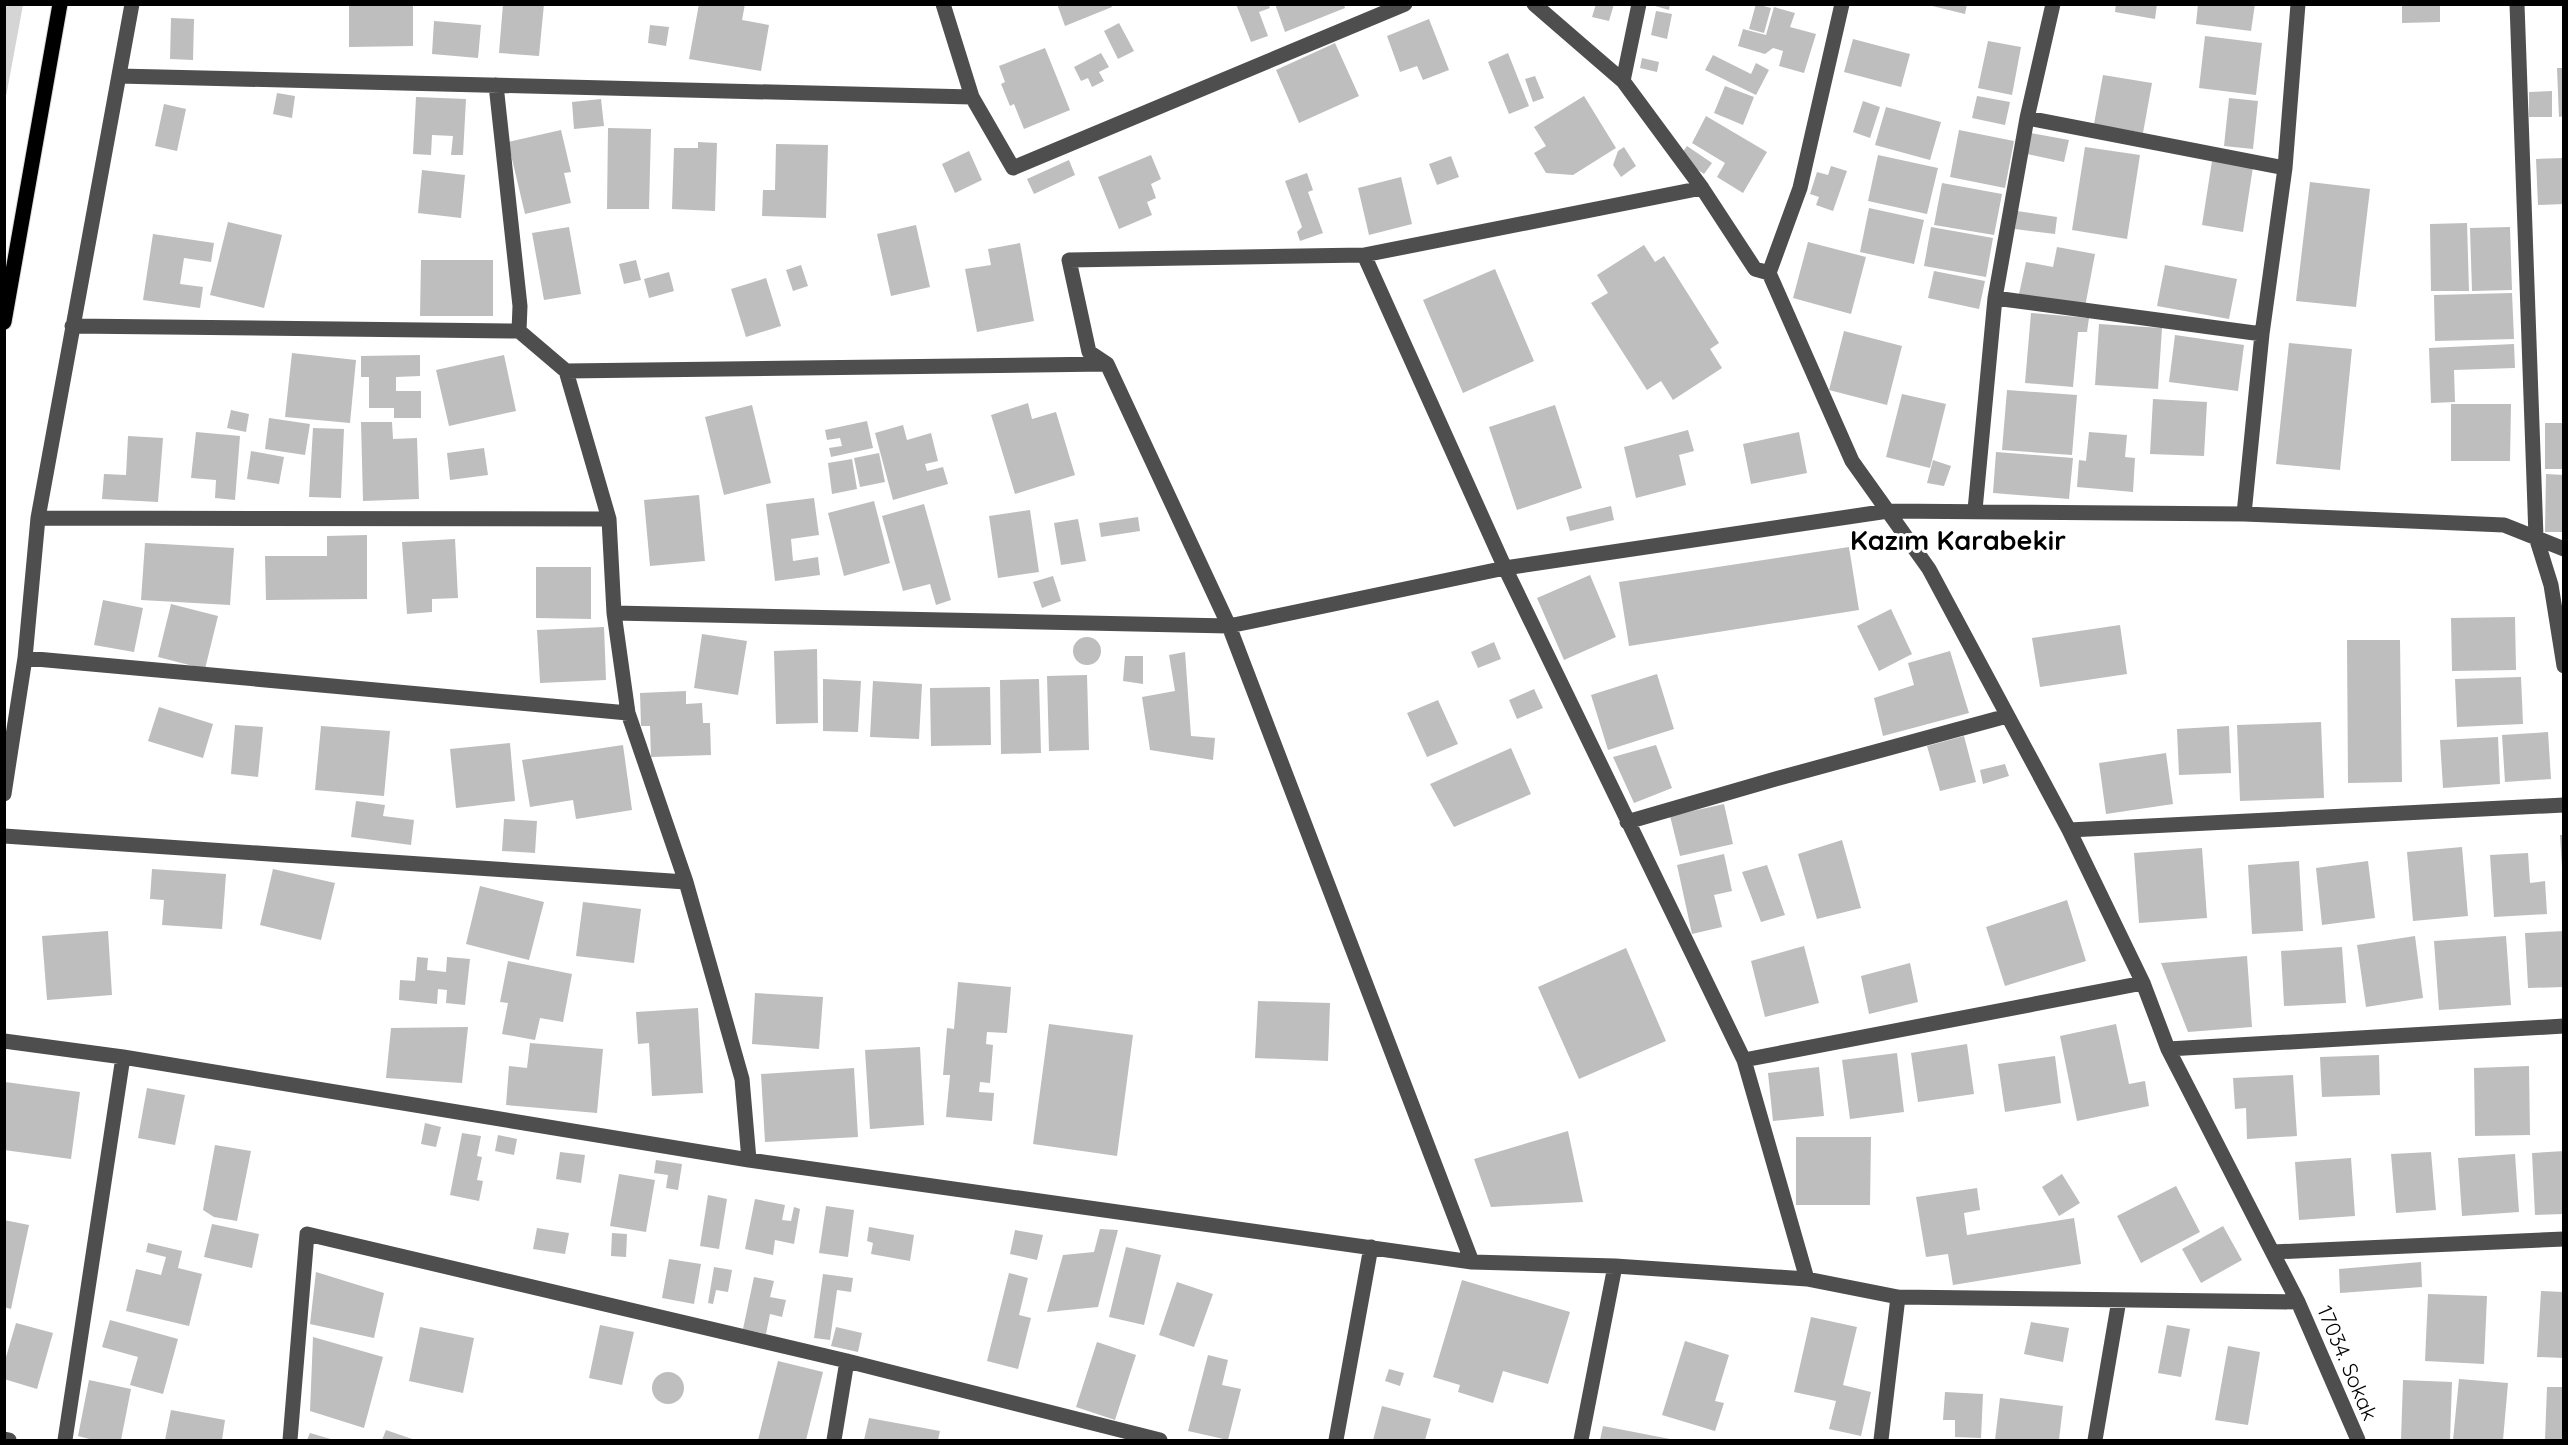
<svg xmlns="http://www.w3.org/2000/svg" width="2568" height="1445" viewBox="0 0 2568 1445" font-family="Quicksand,sans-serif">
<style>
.green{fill:#d5d5d5}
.building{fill:#bebebe}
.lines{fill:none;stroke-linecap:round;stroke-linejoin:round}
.major-casing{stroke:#dbdbdb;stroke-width:17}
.minor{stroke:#4e4e4e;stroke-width:15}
.major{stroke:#000;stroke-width:15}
.labels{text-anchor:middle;stroke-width:6;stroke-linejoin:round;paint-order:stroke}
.street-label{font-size:21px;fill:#000;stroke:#fff}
.district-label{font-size:27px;font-weight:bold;fill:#000;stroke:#fff}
</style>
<rect width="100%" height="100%" fill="#fff"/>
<path class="green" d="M5 4 23 5 5 102 4 5Z"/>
<path class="building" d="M349 4H413V46L349 47Z
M503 4H544L539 56 499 53Z
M699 4H745L742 20 769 25 761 71 689 59Z
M1057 4H1111L1112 7 1065 26Z
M1236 4H1268L1270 8 1259 12 1268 36 1251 42Z
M1275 4H1344L1345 8 1285 32Z
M1596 4H1614L1609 21 1592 17Z
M1648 4H1670L1669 10Z
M1756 4 1771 8 1764 33 1749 29Z
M1924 4H1967L1965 14Z
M2116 4H2157L2155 19 2115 12Z
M2198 4H2255L2251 31 2196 24Z
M2402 4H2440V22L2402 23Z
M1774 7 1795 13 1790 27 1816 34 1804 73 1779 66 1783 51 1773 48 1765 54 1738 46 1743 29 1766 35Z
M1656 11 1672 14 1667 39 1651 35Z
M171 18 194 19 193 60 170 59Z
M1429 19 1449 70 1423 80 1417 66 1400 72 1387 36Z
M434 21 481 25 478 58 432 54Z
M1119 23 1134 51 1118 59 1104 31Z
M650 25 669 27 666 46 648 43Z
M2205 36 2262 43 2256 95 2199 88Z
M1853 39 1910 54 1901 87 1844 72Z
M1988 41 2021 47 2012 95 1978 88Z
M1335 43 1359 96 1299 123 1276 70Z
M1045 48 1070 110 1024 129 1014 104 1010 106 1001 84 1005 82 999 66Z
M1101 53 1109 67 1099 72 1104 81 1092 87 1088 78 1081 81 1074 67Z
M1508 53 1529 106 1509 114 1488 62Z
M1713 55 1751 74 1756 63 1769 70 1756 95 1705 70Z
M1642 58 1659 62 1657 72 1640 68Z
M2557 68H2564V116L2559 117Z
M2103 75 2152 83 2143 133 2094 124Z
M1535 76 1544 98 1533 102 1525 79Z
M1725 86 1754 97 1743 125 1714 113Z
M2552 91V117H2529V92Z
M277 93 295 96 292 118 273 114Z
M1584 96 1616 148 1573 175 1546 173 1534 153 1546 146 1534 127Z
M1977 96 2010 102 2005 125 1972 118Z
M416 97 466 99 463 155H451L453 136 432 135 431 155 413 154Z
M2229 98 2258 101 2253 149 2224 146Z
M601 99 604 126 574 129 572 102Z
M1863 101 1880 107 1870 138 1853 132Z
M164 104 186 109 177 151 155 146Z
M1886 107 1941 122 1930 160 1875 145Z
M1706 116 1767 152 1743 193 1717 177 1725 163 1692 143Z
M608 128 651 129 649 209H607Z
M561 130 571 172 564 173 571 203 525 214 508 142Z
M1959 130 2014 141 2005 188 1950 177Z
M2031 133 2069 140 2064 162 2027 154Z
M698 142 717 143 715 211 672 209 674 148H698Z
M776 144 828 145 826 218 762 216 763 190H775Z
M1687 146 1712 163 1704 174 1679 157Z
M1624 147 1636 166 1621 177 1613 165 1618 151Z
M2085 147 2140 155 2127 239 2072 230Z
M969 151 982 180 955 193 942 164Z
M1151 155 1161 179 1151 184 1156 198 1147 202 1152 215 1119 229 1098 177Z
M1878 155 1938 168 1927 214 1868 201Z
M1451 156 1459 177 1437 185 1429 164Z
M2564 158V204L2538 205 2536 159Z
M1069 160 1075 175 1034 194 1027 179Z
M2212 161 2253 167 2243 232 2202 225Z
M1831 166 1847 171 1833 211 1816 205 1819 197 1810 194 1817 172 1828 175Z
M422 170 465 175 461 218 418 213Z
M1307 173 1313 190 1308 192 1323 233 1300 241 1297 232 1302 227 1285 181Z
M1401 177 1412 224 1369 235 1358 188Z
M2310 182 2370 189 2356 307 2296 301Z
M1942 183 2002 194 1994 235 1934 225Z
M1869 208 1924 220 1914 264 1860 252Z
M2017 211 2057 217 2055 234 2015 229Z
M228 222 282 235 264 308 210 295Z
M2467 223 2469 291H2431L2430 224Z
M916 225 930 287 891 296 877 234Z
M569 227 581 294 544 300 532 233Z
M1931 227 1993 238 1986 277 1924 266Z
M2510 227 2512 290 2472 291 2470 228Z
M153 234 214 243 211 262 184 258 180 284 203 287 200 308 143 300Z
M1808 242 1866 257 1851 314 1793 298Z
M1020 243 1034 321 977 332 965 269 991 265 988 249Z
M1644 245 1655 262 1664 256 1719 343 1710 349 1722 368 1673 400 1661 381 1647 390 1591 303 1608 293 1597 275Z
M2057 247 2095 254 2085 307 2019 294 2026 262 2053 267Z
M421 260H493V316H420Z
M636 260 641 280 624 284 619 264Z
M801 265 808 286 793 291 786 270Z
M2165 265 2237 279 2229 319 2157 306Z
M1495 269 1534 361 1463 393 1423 300Z
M1934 271 1985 281 1979 309 1928 298Z
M669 272 674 291 649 298 644 279Z
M766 278 781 326 746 337 731 289Z
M2512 293 2514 339 2435 341 2434 295Z
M2031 313 2089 318 2087 332H2078L2073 387 2025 383Z
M2099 324 2162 328 2158 389 2095 385Z
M1844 331 1902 346 1887 405 1829 390Z
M2175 335 2244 345 2238 391 2169 382Z
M2289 343 2352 349 2340 470 2276 464Z
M2514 344 2515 368 2454 370 2455 402 2431 403 2429 348Z
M292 353 356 360 350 423 285 417Z
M420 355V376L396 377V391H421V418H394V408H369V377H361V356Z
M504 355 516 411 449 426 436 370Z
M2007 390 2077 395 2072 455 2002 450Z
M1902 394 1946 404 1930 468 1886 457Z
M2153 399 2207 402 2204 456 2150 454Z
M1028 403 1032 419 1056 412 1075 475 1015 494 991 415Z
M2451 404H2511L2510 461H2451Z
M752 405 771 483 724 495 705 417Z
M1555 405 1582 488 1517 510 1489 427Z
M231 410 249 414 246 432 227 428Z
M269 418 310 424 305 455 265 449Z
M867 421 873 448 831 457 829 448 842 446 840 438 827 440 825 430Z
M361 422H392L393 439 417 438 419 499 363 501Z
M2545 423H2564V469H2545Z
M903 425 907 440 931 433 938 461 925 464 927 471 943 467 948 484 893 500 875 433Z
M313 428 344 429 341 498 309 497Z
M1688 430 1694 451 1679 455 1686 485 1636 498 1624 447Z
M196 432 240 436 235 500 215 498 216 480 191 478Z
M1799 432 1807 473 1751 484 1743 444Z
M2089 432 2127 435 2125 457 2135 458 2133 492 2077 487 2079 460 2086 461Z
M128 436 163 438 158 502 102 499 104 474 126 475Z
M484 448 488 475 450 480 447 453Z
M251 451 284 457 279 484 247 479Z
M1996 452 2073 458 2069 499 1993 493Z
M879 453 885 482 860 487 854 458Z
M852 459 857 489 832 494 828 463Z
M1933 460 1951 466 1944 486 1927 483Z
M2546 474 2564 475V532H2545Z
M699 495 705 561 650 566 644 500Z
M814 498 819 535 791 539 793 561 818 557 820 575 775 581 766 504Z
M874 501 890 563 844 576 828 513Z
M924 504 951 600 936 605 930 584 903 591 882 516Z
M1611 506 1614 520 1570 531 1566 517Z
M1030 510 1039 572 998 578 989 516Z
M1138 517 1140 531 1101 537 1099 523Z
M1078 519 1086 561 1061 565 1054 523Z
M367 535V599L266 600 265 556H327V536Z
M455 539 458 598 432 599V612L407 614 402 542Z
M145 543 234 548 230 605 141 600Z
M1849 547 1859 610 1629 646 1619 582Z
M536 567H591V619L536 618Z
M1590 575 1616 637 1564 660 1537 598Z
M1053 576 1061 601 1042 608 1033 582Z
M103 600 143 608 134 652 94 645Z
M171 604 218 616 205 669 158 657Z
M1891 609 1912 654 1879 671 1857 626Z
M2515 617 2516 670 2452 671 2451 618Z
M2120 625 2127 674 2040 687 2032 638Z
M604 627 606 680 540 683 537 630Z
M702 634 747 641 738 695 694 688Z
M1073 651a14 14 0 1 1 28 0a14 14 0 1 1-28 0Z
M2347 640H2400L2402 782 2348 783Z
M1494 642 1501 659 1478 668 1471 652Z
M817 649 818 723 776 724 774 651Z
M1950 651 1969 713 1883 736 1874 698 1914 685 1908 663Z
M1185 652 1191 736 1215 738 1213 760 1150 750 1142 697 1175 691 1169 655Z
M1125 656H1143V684L1123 681Z
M1657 674 1674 729 1608 750 1591 695Z
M1087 675 1089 750 1049 751 1047 676Z
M2521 677 2523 724 2457 727 2455 679Z
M823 679 861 681 858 732 823 731Z
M1039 679 1041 753 1001 754 1000 680Z
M873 681 922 684 919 739 870 737Z
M990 687 991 745 931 746 930 688Z
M1534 689 1543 708 1517 719 1509 700Z
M686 691V704L702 703 703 723H710L711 755 651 757 650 726H641L640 693Z
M1438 700 1458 744 1427 757 1407 713Z
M159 707 213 724 203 758 148 741Z
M2321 722 2324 798 2240 801 2237 725Z
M235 725 263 727 258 777 231 774Z
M321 726 390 731 384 796 315 790Z
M2229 726 2231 773 2179 775 2177 729Z
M2548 732 2551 779 2505 782 2502 735Z
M1964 736 1976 782 1940 791 1927 746Z
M2498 737 2500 784 2443 788 2440 740Z
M510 743 515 801 456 808 450 749Z
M623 745 632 810 576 819 573 800 530 807 522 760Z
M1656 745 1672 788 1634 803 1613 757Z
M1511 748 1531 794 1454 827 1430 784Z
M2166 753 2173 804 2106 814 2099 763Z
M2005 764 2009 776 1983 784 1980 770Z
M356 801 385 805 383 816 414 820 411 845 351 837Z
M1724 804 1733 844 1680 856 1670 816Z
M504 819 537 821 535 853 502 851Z
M2560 835H2564V867H2562Z
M1842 840 1861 908 1817 919 1798 854Z
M2462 847 2468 916 2413 921 2407 852Z
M2202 848 2207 918 2139 923 2134 853Z
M2528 853 2530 883 2545 881 2547 914 2494 917 2490 855Z
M1724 854 1732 891 1714 895 1722 927 1692 934 1677 865Z
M2299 861 2303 931 2252 934 2248 865Z
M2368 861 2375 918 2322 925 2316 868Z
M1767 865 1785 915 1761 922 1742 872Z
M152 869 226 874 222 929 162 925 164 900 150 899Z
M273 869 335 883 321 940 260 925Z
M480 886 544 902 529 960 466 944Z
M2067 900 2086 961 2005 986 1986 927Z
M583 902 641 909 634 963 576 956Z
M108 931 112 995 47 1000 42 936Z
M2564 931V987L2528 988 2525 933Z
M2415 936 2423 998 2366 1007 2357 945Z
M2506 936 2511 1005 2439 1010 2434 941Z
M1804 946 1819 1003 1765 1017 1751 961Z
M2342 947 2346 1003 2284 1006 2281 951Z
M1626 948 1666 1041 1579 1079 1538 987Z
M2247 956 2252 1027 2188 1032 2161 963Z
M417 957 428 958 427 970 446 972 447 957 470 959 465 1005 446 1003 447 990 438 989 437 1004 399 1000 400 980 415 981Z
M508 961 572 974 563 1022 540 1018 535 1040 502 1034 508 1003 500 1002Z
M1910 963 1918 1002 1869 1014 1861 976Z
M958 982 1011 987 1007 1033 987 1032 986 1044 993 1045 990 1083 980 1082 979 1092 994 1093 992 1121 946 1117 950 1075H943L947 1028 954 1029Z
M755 993 823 997 819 1049 752 1044Z
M1258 1001 1330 1003 1328 1061 1255 1058Z
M698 1008 703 1093 652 1096 649 1043 638 1044 636 1012Z
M1049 1024 1133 1035 1117 1156 1033 1144Z
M2116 1024 2129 1084 2145 1081 2149 1106 2077 1121 2060 1036Z
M468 1027 462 1083 386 1078 391 1028Z
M530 1043 603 1049 597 1113 506 1105 509 1066 527 1068Z
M1967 1044 1974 1094 1918 1102 1911 1053Z
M920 1047 924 1125 870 1129 865 1050Z
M1897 1053 1904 1112 1850 1119 1842 1060Z
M2379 1055 2380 1095 2322 1097 2320 1057Z
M2055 1056 2061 1103 2005 1112 1998 1064Z
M2529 1066 2530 1135 2475 1136 2474 1068Z
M1819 1067 1824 1116 1773 1121 1768 1073Z
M854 1068 858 1137 765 1142 761 1074Z
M2293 1075 2297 1136 2247 1139 2246 1108 2235 1109 2233 1078Z
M5 1082 80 1092 71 1159 4 1150Z
M147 1088 185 1095 175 1145 138 1138Z
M425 1123 441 1127 436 1147 421 1144Z
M1568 1131 1583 1202 1491 1207 1474 1159Z
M462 1133 481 1136 477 1156 482 1157 477 1180 483 1181 479 1201 450 1195Z
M498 1135 517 1139 514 1155 495 1151Z
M1796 1137H1871L1870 1205H1796Z
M215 1145 251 1151 237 1221 214 1217 203 1210Z
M2564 1151V1214L2535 1215 2532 1153Z
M560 1152 585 1155 581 1183 556 1179Z
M2431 1152 2436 1210 2396 1213 2391 1154Z
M2515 1154 2519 1212 2462 1216 2458 1158Z
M2351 1158 2355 1216 2299 1220 2295 1162Z
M656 1160 682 1164 678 1190 666 1188 668 1175 654 1173Z
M619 1174 655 1180 646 1232 610 1226Z
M2062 1174 2080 1203 2059 1216 2042 1187Z
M2176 1186 2200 1232 2141 1263 2117 1216Z
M1977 1188 1980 1210 1964 1213 1967 1235 2074 1218 2081 1264 1953 1285 1948 1254 1926 1257 1916 1197Z
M708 1195 727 1199 719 1249 700 1246Z
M755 1199 785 1205 782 1220 791 1221 794 1207 800 1209 794 1244 775 1240 773 1255 745 1249Z
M826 1206 854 1210 848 1257 819 1253Z
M4 1220 29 1225 11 1309 4 1307Z
M212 1224 259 1234 252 1268 204 1257Z
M2223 1226 2242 1260 2201 1283 2182 1249Z
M869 1227 914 1235 910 1261 871 1254 873 1243 867 1241Z
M537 1228 569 1233 565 1254 533 1249Z
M1100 1229 1118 1230 1098 1307 1047 1312 1063 1255 1094 1252Z
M1015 1230 1043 1235 1037 1260 1010 1254Z
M612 1233 627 1234 626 1257 611 1256Z
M148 1243 182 1251 178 1268 202 1274 189 1326 126 1311 136 1269 161 1275 166 1257 146 1252Z
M1126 1247 1161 1255 1144 1325 1109 1317Z
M669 1259 701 1264 694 1304 662 1298Z
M2421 1262 2422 1287 2340 1293 2339 1269Z
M714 1267 732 1270 728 1292 716 1290 713 1304 708 1303Z
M316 1272 384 1293 374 1338 310 1324Z
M1009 1273 1028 1278 1019 1315 1031 1318 1018 1369 987 1361Z
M823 1274 853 1278 851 1292 837 1290 830 1340 814 1338Z
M754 1277 774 1281 770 1297 786 1300 782 1317 770 1314 766 1334 743 1329Z
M1462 1280 1570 1312 1548 1384 1503 1371 1493 1403 1458 1392 1460 1385 1433 1377Z
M1177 1282 1213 1294 1194 1347 1159 1335Z
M2541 1291 2564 1292V1358L2537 1357Z
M2428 1294 2487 1296 2484 1364 2425 1361Z
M1811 1317 1857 1327 1843 1385 1871 1392 1861 1436 1829 1429 1836 1401 1794 1392Z
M110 1320 178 1339 163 1394 130 1385 138 1357 102 1347Z
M2031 1322 2069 1328 2063 1362 2024 1354Z
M16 1323 53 1333 37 1389 4 1379V1364Z
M600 1325 634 1332 622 1385 589 1378Z
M2167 1325 2190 1329 2181 1377 2158 1373Z
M420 1327 474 1338 463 1393 409 1381Z
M836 1327 862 1333 858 1352 831 1346Z
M313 1337 383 1357 364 1428 310 1411Z
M1685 1341 1729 1355 1715 1401 1724 1403 1715 1431 1662 1415Z
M1097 1342 1136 1355 1115 1420 1076 1407Z
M2228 1346 2260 1352 2248 1425 2215 1420Z
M1208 1355 1228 1360 1222 1385 1241 1389 1228 1440 1188 1431Z
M778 1361 823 1372 806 1440H758Z
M1389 1369 1404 1373 1400 1386 1385 1381Z
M652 1388a16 16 0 1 1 32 0a16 16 0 1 1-32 0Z
M2459 1379 2508 1383 2503 1440H2453Z
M89 1380 131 1389 121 1440H93L78 1436Z
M2403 1380 2452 1382 2450 1440H2401Z
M2547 1387H2564V1440H2545Z
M1945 1392 1983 1394 1981 1438 1955 1437V1420H1943Z
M2000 1398 2063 1406 2059 1440H1995Z
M1382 1406 1431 1419 1425 1440H1373Z
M171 1410 225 1420 222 1440H165Z
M869 1418 940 1431 938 1440H864Z
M1603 1426 1670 1439V1440H1600Z
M386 1430 415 1440H382Z
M310 1433 334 1440H307Z"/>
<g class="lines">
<defs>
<path id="major" d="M4 322 60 4"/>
</defs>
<use href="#major" class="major-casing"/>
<path class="minor" d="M943 4 972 97 1013 168 1405 4
M1534 4 1623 81 1702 188 1755 269 1769 273 1852 461 1929 569 2069 830 2143 983 2168 1049 2298 1302 2358 1440
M2517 4 2536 537 2551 585 2564 666
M119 76 972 97
M1623 81 1639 4
M496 85 520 306 519 331 566 371 609 519 614 613 628 713 686 882 742 1079 749 1160
M2027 118 2285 168
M1364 255 1505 568 1744 1060 1807 1279
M1769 273 1800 188 1842 4
M1995 298 2262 334
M72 326 519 331
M566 371 1107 364
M1975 510 1995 298 2027 118 2053 4
M2244 514 2262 334 2285 168 2298 4
M38 518 609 519
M614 613 1229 626 1505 568 1888 511 2244 514 2504 525 2564 549
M25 658 628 713
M4 794 25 658 38 518 132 4
M1627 822 1779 778 2007 716
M2069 830 2564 805
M4 836 686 882
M4 1041 123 1057 749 1160 1472 1262 1615 1266 1807 1279 1898 1297 2298 1302
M2168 1049 2564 1026
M1744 1060 2143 983
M2273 1252 2564 1239
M1472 1262 1229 626 1107 364 1089 352 1069 260 1364 255 1702 188
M4 1439 9 1440
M65 1440 123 1057
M290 1440 307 1234 847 1361 1160 1440
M834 1440 847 1361
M1336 1440 1371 1247
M1581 1440 1615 1266
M1881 1440 1898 1297
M2095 1440 2119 1300"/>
<use href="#major" class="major"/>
</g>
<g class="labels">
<g class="street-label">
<text transform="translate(2347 1363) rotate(67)" y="7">17034. Sokak</text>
</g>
<g class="district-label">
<text x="1958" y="550">Kazım Karabekir</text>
</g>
</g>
<rect width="2568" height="1445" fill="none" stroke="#000000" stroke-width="12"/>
</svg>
